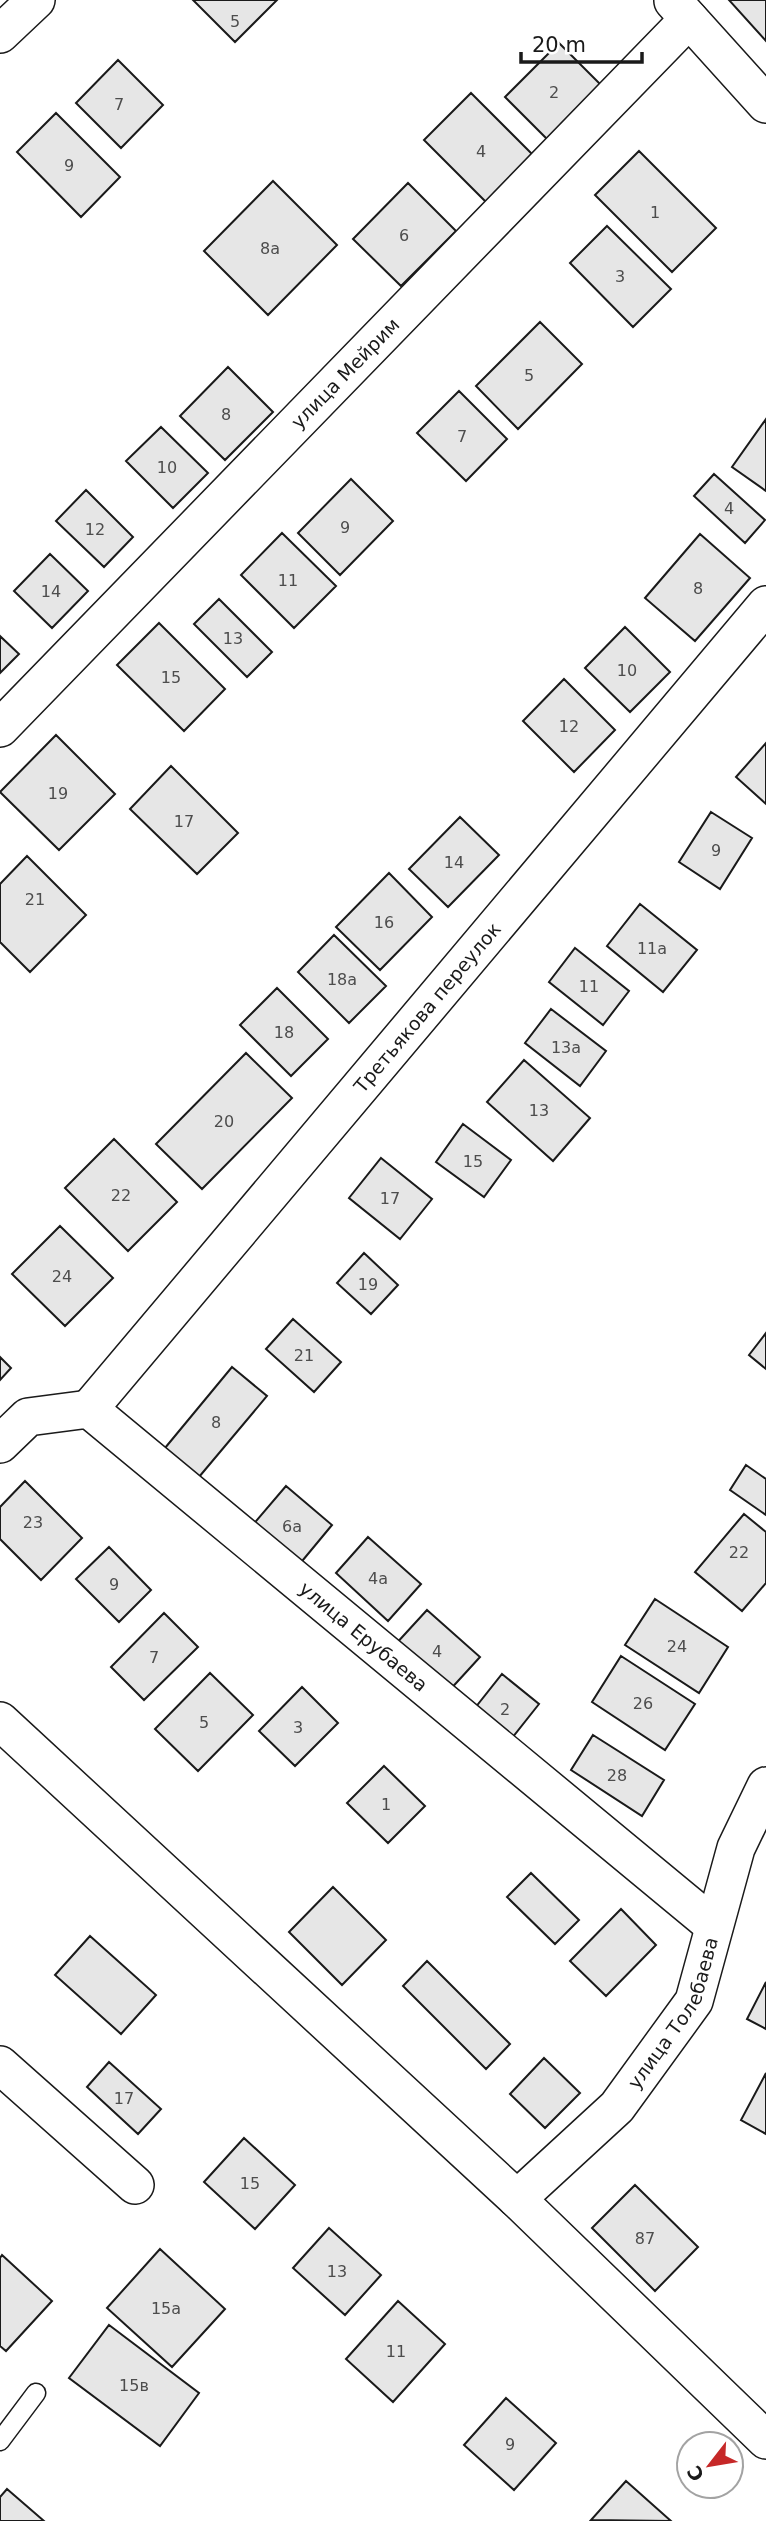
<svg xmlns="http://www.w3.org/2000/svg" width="766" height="2521" viewBox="0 0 766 2521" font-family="'DejaVu Sans',sans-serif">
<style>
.building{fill:#e6e6e6;stroke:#1a1a1a;stroke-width:2}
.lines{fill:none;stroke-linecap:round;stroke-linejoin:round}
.lane-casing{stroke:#1a1a1a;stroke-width:21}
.street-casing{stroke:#1a1a1a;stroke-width:40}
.lane{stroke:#fff;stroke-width:18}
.street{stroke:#fff;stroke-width:37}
.labels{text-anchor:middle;stroke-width:5;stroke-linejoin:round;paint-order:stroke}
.number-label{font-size:16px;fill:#4d4d4d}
.street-label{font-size:19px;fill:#1a1a1a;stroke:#fff}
</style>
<rect width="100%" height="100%" fill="#fff"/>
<path class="building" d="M193 0H277L235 42Z
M729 0H766V41Z
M559 43 603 87 549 141 505 97Z
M118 60 163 105 121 148 76 103Z
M471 93 539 161 492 208 424 140Z
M56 113 120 177 81 217 17 152Z
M639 151 716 228 672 272 595 195Z
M273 181 337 245 268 315 204 251Z
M408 183 456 231 401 286 353 239Z
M607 226 671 289 633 327 570 263Z
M540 322 582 364 518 429 476 386Z
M228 367 273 412 225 460 180 416Z
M459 391 507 439 466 481 417 433Z
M766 419V491L732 467Z
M161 427 208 473 173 508 126 461Z
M714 474 765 520 745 543 694 496Z
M351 479 393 521 340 575 298 533Z
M86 490 133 537 104 567 56 521Z
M282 533 336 586 294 628 241 575Z
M700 534 750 578 695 641 645 598Z
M50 554 88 591 52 628 14 591Z
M219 599 272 652 247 677 194 624Z
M159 623 225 689 184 731 117 665Z
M625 627 670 672 630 712 585 668Z
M0 636 19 654 0 673Z
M564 679 615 730 574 772 523 721Z
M56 735 115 794 59 850 0 792Z
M766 743V804L736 777Z
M171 766 238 833 197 874 130 809Z
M711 812 752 838 720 889 679 862Z
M460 817 499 855 448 907 409 869Z
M27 856 86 915 30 972 0 942V884Z
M389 873 432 917 380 970 336 927Z
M640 904 697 950 663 992 607 946Z
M334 935 386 986 349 1023 298 972Z
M575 948 629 991 603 1025 549 982Z
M277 988 328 1039 291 1076 240 1025Z
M551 1009 606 1051 580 1086 525 1043Z
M246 1053 292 1098 202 1189 156 1144Z
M524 1060 590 1118 553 1161 487 1102Z
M463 1124 511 1160 484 1197 436 1162Z
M114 1139 177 1202 128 1251 65 1188Z
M381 1158 432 1199 400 1239 349 1198Z
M60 1226 113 1278 65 1326 12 1274Z
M364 1253 398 1285 371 1314 337 1283Z
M293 1319 341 1362 314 1392 266 1349Z
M766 1333V1369L749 1355Z
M0 1357 11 1368 0 1380Z
M232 1367 267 1396 199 1477 165 1448Z
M746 1465 766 1479V1515L730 1490Z
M25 1481 82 1538 41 1580 0 1539V1507Z
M286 1486 332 1525 298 1566 251 1527Z
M744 1514 766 1532V1583L742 1611 695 1572Z
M368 1537 421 1584 388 1621 336 1573Z
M109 1547 151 1590 119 1622 76 1579Z
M655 1599 728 1647 699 1693 625 1645Z
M427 1610 480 1657 447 1693 394 1646Z
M164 1613 198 1647 144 1700 111 1667Z
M621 1656 695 1704 665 1750 592 1702Z
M210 1673 253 1715 198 1771 155 1729Z
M502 1674 539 1704 508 1743 471 1713Z
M302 1687 338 1723 295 1766 259 1731Z
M593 1735 664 1780 642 1816 571 1770Z
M384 1766 425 1806 388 1843 347 1803Z
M531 1873 579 1920 555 1944 507 1897Z
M333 1887 386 1940 342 1985 289 1932Z
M621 1909 656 1945 606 1996 570 1961Z
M90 1936 156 1995 121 2034 55 1975Z
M427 1961 510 2044 486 2069 403 1986Z
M766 1982V2029L747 2019Z
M544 2058 580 2093 545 2128 510 2094Z
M109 2062 161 2109 138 2134 87 2087Z
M766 2073V2134L741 2120Z
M244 2138 295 2185 255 2229 204 2182Z
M635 2185 698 2247 655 2291 592 2228Z
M329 2228 381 2275 345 2315 293 2268Z
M160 2249 225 2309 172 2367 107 2308Z
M2 2255 52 2301 6 2351 0 2346V2258Z
M398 2301 445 2344 393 2402 346 2359Z
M109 2325 199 2393 160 2446 69 2378Z
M506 2398 556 2443 514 2490 464 2445Z
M626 2481 671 2521 591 2520Z
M7 2489 44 2521H0V2497Z"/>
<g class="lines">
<defs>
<path id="lane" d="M0 2441 36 2393"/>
<g id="street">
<path d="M673 1 766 104"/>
<path d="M0 34 36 0"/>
<path id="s1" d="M0 728 689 19"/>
<path id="s2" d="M89 1409 766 605"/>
<path id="s3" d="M0 1444 28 1417 89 1409 714 1926"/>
<path d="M0 1721 517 2199 766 2440"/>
<path d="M0 2065 135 2185"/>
<path id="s4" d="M517 2199 617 2107 694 2001 736 1848 766 1786"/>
</g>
</defs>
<use href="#lane" class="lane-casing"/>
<use href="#street" class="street-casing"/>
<use href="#lane" class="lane"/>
<use href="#street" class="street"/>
</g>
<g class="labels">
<g class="number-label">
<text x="235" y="27">5</text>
<text x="554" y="98">2</text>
<text x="119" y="110">7</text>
<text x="481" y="157">4</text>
<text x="69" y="171">9</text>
<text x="655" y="218">1</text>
<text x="404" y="241">6</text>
<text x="270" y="254">8а</text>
<text x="620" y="282">3</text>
<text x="529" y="381">5</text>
<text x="226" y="420">8</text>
<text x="462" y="442">7</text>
<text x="167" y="473">10</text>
<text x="729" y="514">4</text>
<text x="345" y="533">9</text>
<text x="95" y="535">12</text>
<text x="288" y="586">11</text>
<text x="698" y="594">8</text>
<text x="51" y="597">14</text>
<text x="233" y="644">13</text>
<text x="627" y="676">10</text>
<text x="171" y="683">15</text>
<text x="569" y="732">12</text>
<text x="58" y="799">19</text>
<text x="184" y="827">17</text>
<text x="716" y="856">9</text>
<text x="454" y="868">14</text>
<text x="35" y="905">21</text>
<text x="384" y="928">16</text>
<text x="652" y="954">11а</text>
<text x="342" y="985">18а</text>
<text x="589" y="992">11</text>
<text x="284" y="1038">18</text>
<text x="566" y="1053">13а</text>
<text x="539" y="1116">13</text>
<text x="224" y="1127">20</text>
<text x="473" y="1167">15</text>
<text x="121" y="1201">22</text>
<text x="390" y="1204">17</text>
<text x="62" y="1282">24</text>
<text x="368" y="1290">19</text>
<text x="304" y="1361">21</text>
<text x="216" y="1428">8</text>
<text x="33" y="1528">23</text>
<text x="292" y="1532">6а</text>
<text x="739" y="1558">22</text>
<text x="378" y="1584">4а</text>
<text x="114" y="1590">9</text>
<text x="677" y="1652">24</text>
<text x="437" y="1657">4</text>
<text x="154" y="1663">7</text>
<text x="643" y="1709">26</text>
<text x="505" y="1715">2</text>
<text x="204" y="1728">5</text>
<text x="298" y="1733">3</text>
<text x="617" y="1781">28</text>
<text x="386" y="1810">1</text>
<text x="124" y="2104">17</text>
<text x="250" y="2189">15</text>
<text x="645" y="2244">87</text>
<text x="337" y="2277">13</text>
<text x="166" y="2314">15а</text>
<text x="396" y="2357">11</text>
<text x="134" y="2391">15в</text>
<text x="510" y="2450">9</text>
</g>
<g class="street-label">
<text dy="7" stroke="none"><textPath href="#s1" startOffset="495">улица Мейрим</textPath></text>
<text dy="7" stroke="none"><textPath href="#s2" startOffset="525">Третьякова переулок</textPath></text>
<text dy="7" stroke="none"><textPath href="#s3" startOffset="457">улица Ерубаева</textPath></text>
<text dy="7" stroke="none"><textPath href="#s4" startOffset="247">улица Толебаева</textPath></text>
</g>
</g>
<g transform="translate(710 2465) rotate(239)"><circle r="33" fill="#ffffff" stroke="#a3a3a3" stroke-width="2"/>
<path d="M0-5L12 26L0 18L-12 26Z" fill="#c62828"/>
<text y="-10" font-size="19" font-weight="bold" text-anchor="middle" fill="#1a1a1a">С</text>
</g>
<path d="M521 52v10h121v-10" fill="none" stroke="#1a1a1a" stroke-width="3.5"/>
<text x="532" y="52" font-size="21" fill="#1a1a1a" stroke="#ffffff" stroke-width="5" paint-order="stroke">20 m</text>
</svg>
